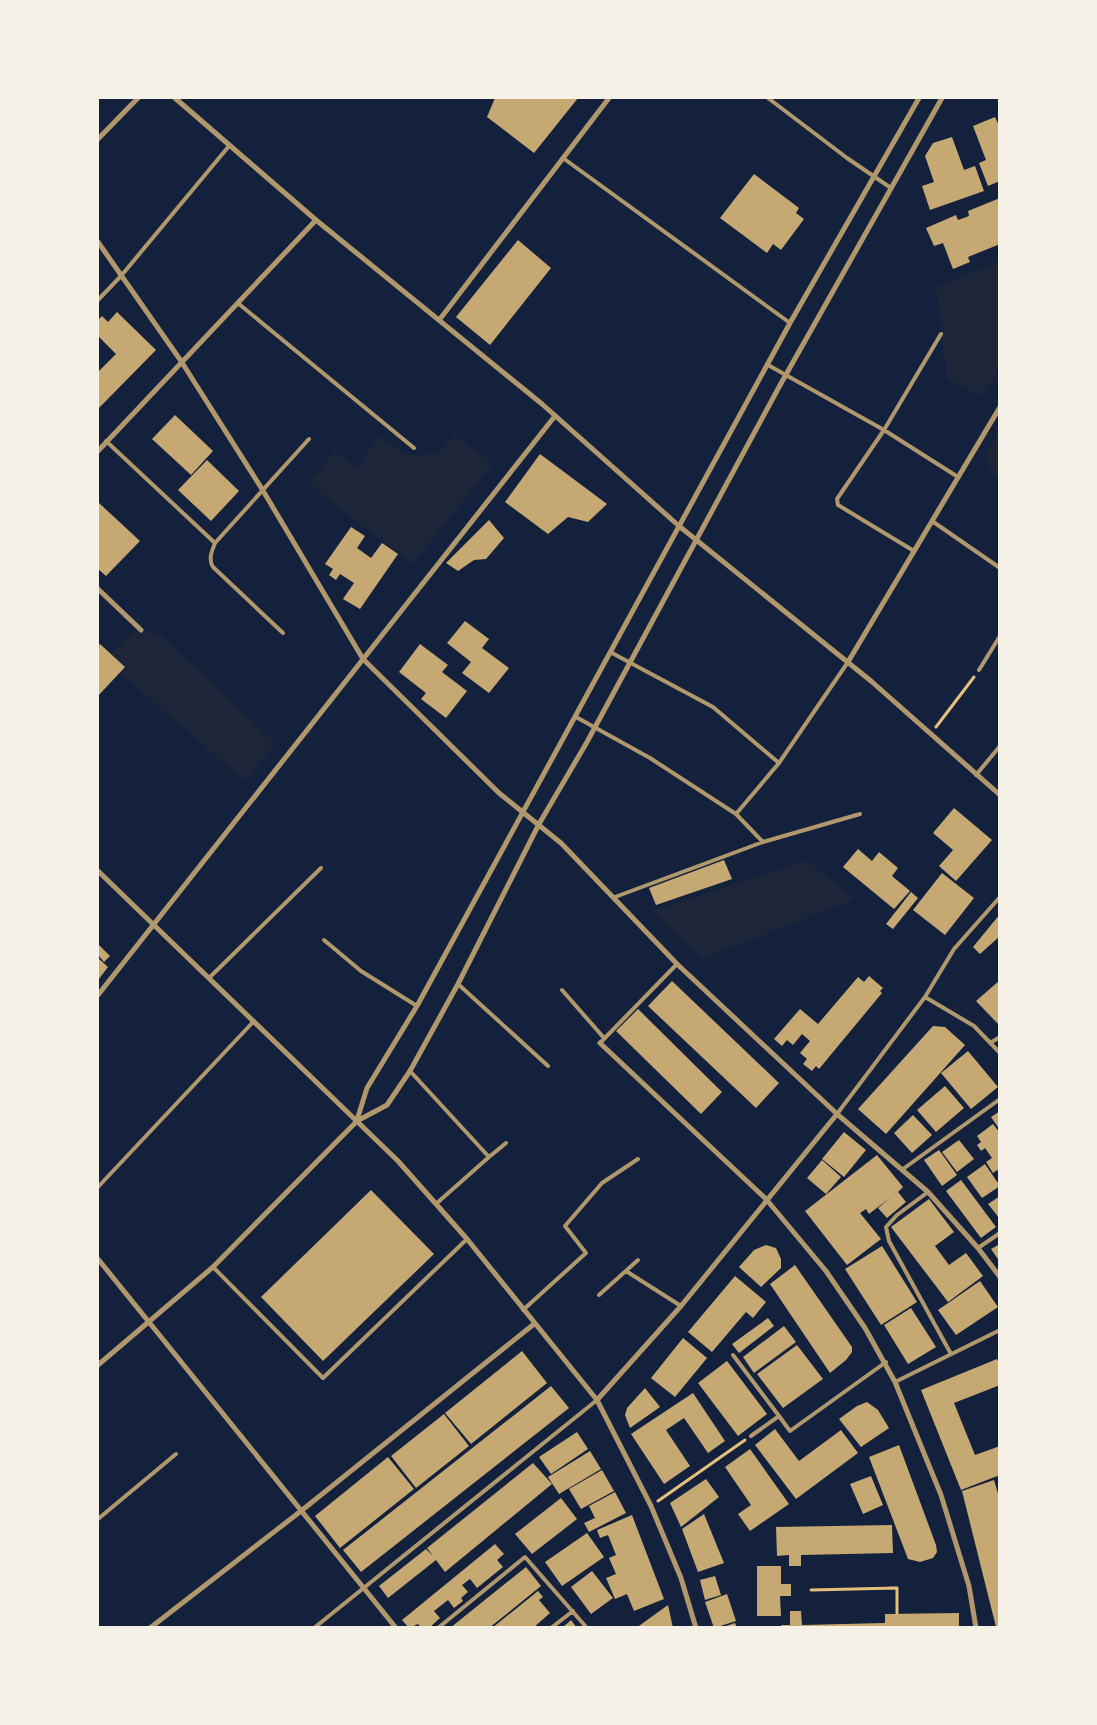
<svg xmlns="http://www.w3.org/2000/svg" width="1097" height="1725" viewBox="0 0 1097 1725" font-family="'Noto Sans',sans-serif">
<style>
.green{fill:#1d2539}
.building{fill:#c6a872}
.lines{fill:none;stroke-linecap:round;stroke-linejoin:round}
.path{stroke:#e5c07b;stroke-width:3}
.service{stroke:#b1986c;stroke-width:4}
.minor{stroke:#b1986c;stroke-width:5}
</style>
<rect width="100%" height="100%" fill="#14213d"/>
<path class="green" d="M999 261V368L982 397 947 379 936 287Z
M999 429 1000 478H999L992 472 985 456Z
M455 435 493 464 413 564 326 498 309 482 335 451 359 468 377 436 408 455 437 454Z
M135 631 161 634 275 743 246 782 104 659Z
M806 860 856 899 702 959 652 911Z"/>
<path class="building" d="M495 98H578L534 153 487 117Z
M995 117 1000 128V181L988 186 979 163 986 160 973 126Z
M952 137 964 170 975 166 984 191 930 210 922 186 934 182 925 156 933 143Z
M754 174 799 208 796 213 804 219 781 250 773 244 767 253 720 218Z
M1000 198V244L968 257 970 262 953 269 943 243 934 246 926 228 956 215 958 220 969 216 968 211Z
M518 240 551 268 490 345 456 317Z
M117 312 156 350 98 409V372L116 354 98 336V320L102 316 108 322Z
M175 415 213 451 191 475 152 439Z
M540 454 607 504 588 522 568 517 548 534 505 502Z
M207 460 239 491 211 521 178 490Z
M99 503 140 541 106 576 98 569V505Z
M489 520 504 538 486 559 474 560 458 571 446 563Z
M351 527 365 536 357 548 371 558 382 543 398 554 360 609 343 599 354 583 340 574 336 580 329 575 333 569 325 564Z
M465 621 489 639 482 648 509 668 489 693 462 673 471 662 447 643Z
M100 644 125 667 98 696V647Z
M420 644 448 665 442 672 467 691 446 718 421 699 426 693 399 672Z
M954 808 992 840 956 881 939 866 953 850 933 833Z
M858 849 872 861 879 852 898 868 892 876 910 891 894 909 843 867Z
M724 860 732 879 656 905 649 888Z
M942 873 974 898 945 935 913 910Z
M911 892 918 898 893 929 886 924Z
M1000 914V936L980 954 973 947Z
M98 944 110 956 104 962 98 955Z
M98 958 108 967 98 980Z
M869 976 883 988 880 991 882 993 819 1069 816 1066 812 1071 803 1064 807 1059 800 1053 810 1041 802 1034 793 1045 787 1040 782 1046 774 1039 800 1009 818 1024 858 977 864 982Z
M1000 980V1026L976 1001Z
M672 981 779 1083 756 1108 648 1006Z
M638 1009 722 1092 701 1114 616 1031Z
M933 1026 945 1027 965 1045 886 1134 858 1109Z
M968 1051 998 1087 971 1109 941 1073Z
M945 1086 964 1108 936 1132 917 1110Z
M1000 1111V1130L991 1117Z
M913 1115 932 1135 912 1153 894 1133Z
M993 1124 1000 1133V1173L997 1170 993 1173 986 1162 992 1158 985 1148 981 1151 977 1145 981 1142 977 1136Z
M844 1132 866 1150 844 1177 822 1159Z
M959 1140 974 1159 957 1172 942 1152Z
M939 1150 957 1175 942 1186 924 1160Z
M877 1155 903 1187 898 1192 906 1202 887 1218 878 1208 891 1197 869 1214 866 1209 860 1213 881 1239 847 1265 805 1211Z
M822 1160 841 1177 826 1194 807 1178Z
M985 1164 1000 1186 982 1198 967 1177Z
M961 1180 996 1227 981 1238 946 1191Z
M371 1190 434 1254 323 1361 261 1297Z
M1000 1196V1219L988 1204Z
M929 1199 954 1232 935 1246 949 1265 966 1253 983 1276 948 1302 891 1227Z
M1000 1244V1262L991 1249Z
M766 1245 776 1248 781 1259V1268L761 1287 739 1267 754 1250Z
M882 1246 917 1302 881 1325 845 1269Z
M795 1265 852 1347V1352L846 1360 830 1373 770 1284Z
M735 1276 766 1302 753 1318 746 1312 712 1352 688 1332Z
M980 1281 998 1307 956 1335 938 1310Z
M911 1308 936 1347 908 1364 884 1325Z
M768 1318 774 1326 739 1353 732 1344Z
M784 1326 796 1342 754 1373 743 1357Z
M683 1338 707 1358 675 1397 651 1378Z
M797 1345 823 1379 783 1408 757 1374Z
M522 1351 547 1383 471 1444 445 1413Z
M997 1359 1000 1365V1385L954 1403 975 1455 1000 1446V1475L961 1490 921 1390Z
M727 1361 767 1414 738 1436 698 1383Z
M551 1386 569 1408 361 1572 343 1550Z
M645 1388 660 1407 630 1428 625 1415 627 1408Z
M693 1393 725 1441 708 1453 684 1418 666 1430 690 1466 664 1484 631 1434Z
M867 1402 878 1410 889 1428 861 1447 839 1419 857 1406Z
M444 1414 469 1446 416 1488 391 1456Z
M775 1429 799 1461 841 1430 858 1453 796 1499 755 1445Z
M577 1432 588 1449 551 1474 539 1457Z
M899 1445 936 1545 937 1552 933 1558 920 1562 908 1559 869 1457Z
M750 1449 789 1504 750 1531 738 1514 751 1505 725 1467Z
M590 1451 601 1469 559 1494 548 1477Z
M388 1457 414 1489 340 1548 315 1516Z
M533 1463 552 1484 445 1572 436 1560 388 1598 379 1586 426 1549 433 1556 427 1548Z
M602 1470 614 1491 581 1509 569 1489Z
M871 1476 883 1505 863 1514 850 1484Z
M706 1479 719 1497 681 1527 670 1503Z
M994 1480 1000 1500V1627H996L962 1491Z
M615 1492 626 1513 589 1532 584 1523 595 1518 589 1506Z
M561 1498 577 1519 532 1554 515 1534Z
M704 1514 724 1563 698 1572 682 1529Z
M632 1515 664 1599 634 1611 627 1594 615 1599 606 1578 616 1574 609 1558 616 1555 608 1535 600 1538 597 1530Z
M892 1525 893 1553 801 1555V1566H789V1555L777 1556 776 1527Z
M587 1533 604 1557 562 1586 545 1562Z
M495 1544 504 1554 497 1560 503 1567 477 1588 470 1579 462 1585 468 1592 461 1598 463 1601 454 1608 448 1600 434 1611 440 1618 429 1628H421L418 1624 409 1628 402 1620Z
M757 1566H781V1584H791V1596H780L781 1616H757Z
M526 1567 541 1586 504 1616 489 1628H450Z
M592 1571 613 1598 591 1614 571 1587Z
M715 1576 721 1595 705 1600 700 1580Z
M538 1591 543 1597 539 1600 550 1613 533 1628H492Z
M727 1594 736 1621 714 1628 705 1602Z
M668 1605 673 1628H636Z
M790 1611H801L802 1625 885 1623V1614L959 1613V1628H781V1625H790Z
M571 1620 577 1628H562Z
M735 1623 737 1628H723V1627Z"/>
<g class="lines">
<path class="path" d="M936 727 974 677
M658 1501 745 1440
M897 1588V1613
M811 1590 897 1588H889"/>
<path class="service" d="M768 98 847 158 891 188
M563 158 790 323
M98 300 121 276 229 146
M239 304 414 448
M768 365 884 430 958 477
M106 441 215 543
M932 521 1000 568
M914 551 838 505 837 499 884 430 941 334
M283 633 213 567C208 559 212 551 215 543L309 439
M612 653 713 707 779 763
M979 670 1000 636
M576 717 650 758 736 814 763 842
M976 775 1000 746
M736 814 779 763 848 662
M615 897 763 842 860 814
M324 940 361 971 417 1006
M209 978 321 868
M458 984 548 1066
M562 990 604 1038
M925 997 974 1026 1000 1053
M600 1043 677 964
M990 1043 1000 1037
M410 1071 489 1157 437 1203
M837 1114 925 997 954 949 1000 897
M489 1157 506 1143
M903 1169 1000 1099
M98 1187 254 1021
M928 1192 897 1215 886 1227 889 1241 951 1354
M978 1248 1000 1233
M213 1267 323 1378 467 1239
M626 1271 681 1306
M599 1295 638 1260
M523 1310 586 1253 565 1226 602 1183 638 1159
M733 1355 779 1416
M895 1382 1000 1330
M751 1436 779 1416 790 1431 886 1362
M98 1519 176 1454
M314 1628 597 1400
M438 1628 525 1557 587 1628
M551 1628 573 1611"/>
<path class="minor" d="M175 98 316 220 542 404 679 526 871 681 1000 795
M98 139 138 98
M98 242 181 361 262 489 363 659 499 793 561 843 677 964 837 1114 928 1192 978 1248 1000 1277
M440 319 609 98
M98 451 316 220
M98 589 141 630
M848 662 1000 407
M98 871 398 1161 467 1239 597 1400 651 1506 681 1578 696 1628
M98 995 555 416
M600 1043 766 1199 826 1271 865 1328 895 1382 941 1495 969 1586 976 1628
M357 1120 367 1088 417 1006 790 323 919 98
M98 1259 396 1628
M98 1365 213 1267 357 1121 387 1105 410 1071 458 984 539 824 587 742 779 387 942 98
M597 1400 681 1306 837 1114
M150 1628 301 1511 534 1324"/>
</g>
<rect width="1097" height="1725" fill="none" stroke="#f6f1e7" stroke-width="198"/>
</svg>
